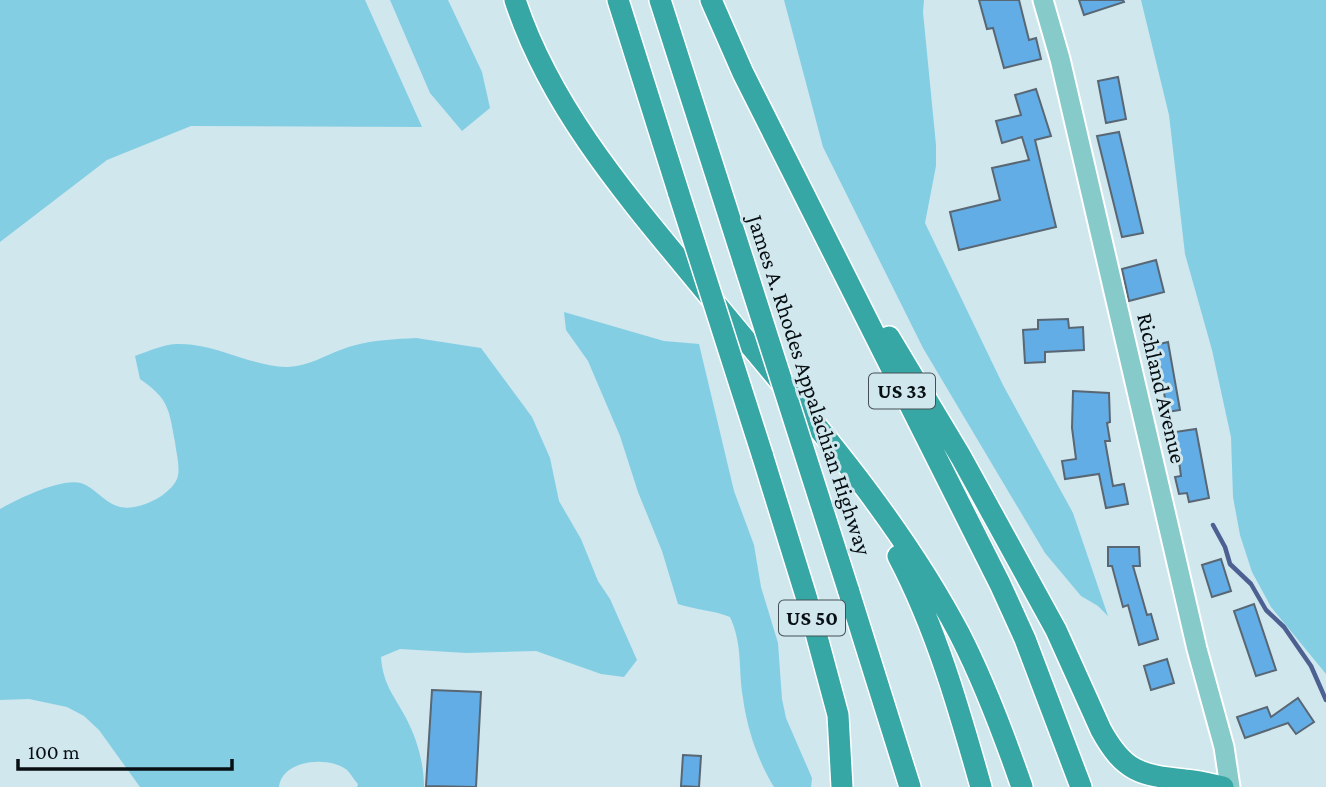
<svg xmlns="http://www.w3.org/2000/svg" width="1326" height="787" viewBox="0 0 1326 787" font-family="'Crimson Pro',serif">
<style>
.green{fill:#84cee4}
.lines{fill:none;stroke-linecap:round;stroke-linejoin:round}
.stream{stroke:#4d6092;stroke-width:4.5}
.building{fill:#63ade6;stroke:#586773;stroke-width:2}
.major-casing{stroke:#fff;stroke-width:23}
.highway-casing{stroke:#fff;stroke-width:24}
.major{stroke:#86cac9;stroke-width:19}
.highway{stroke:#36a7a5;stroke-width:21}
.highway-bridge-casing{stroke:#fff;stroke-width:24;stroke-linecap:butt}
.highway-bridge{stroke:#36a7a5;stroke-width:21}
.labels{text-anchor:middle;stroke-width:6;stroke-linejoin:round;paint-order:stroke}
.shield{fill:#d0e7ee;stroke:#445054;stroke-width:2}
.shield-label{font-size:21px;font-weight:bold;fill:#080f12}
.street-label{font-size:23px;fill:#080f12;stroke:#d0e7ee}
</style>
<rect width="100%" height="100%" fill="#d0e7ee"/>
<path class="green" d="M0 0H365L422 127 191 126 107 160 0 242Z
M390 0H448L482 72 490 108 462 131 430 93Z
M784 0H924L923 12 936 145V166L925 223 1003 385 1073 513 1108 616 1098 606 1081 596 1045 553 923 348 823 147Z
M1141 0H1326V674L1271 607 1252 572 1240 535 1233 497 1231 437 1212 350 1185 254 1169 115Z
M564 312 664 341 699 344 734 491 754 545 761 587 778 643 782 699 786 718 812 778 811 787H774C758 761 747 729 743 698 738 669 743 645 730 617 713 610 696 610 678 604L662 551 638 492 620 436 588 361 566 330Z
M416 338 481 348 532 417 550 458 559 501 581 539 598 581 610 599 637 660 624 677 601 674 536 651 466 653 400 649 381 657C383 685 394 695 406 718 417 739 424 763 424 787H357L358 784C354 780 351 774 347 770 328 755 282 760 279 787H140L99 730 84 716 67 707 29 699 0 700V509C18 499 60 478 81 483 94 487 104 502 117 506 135 513 169 497 177 479 181 469 176 452 175 442 169 409 169 399 140 379L135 356C149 351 162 345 176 344 214 342 249 366 286 367 310 367 330 352 352 346 373 340 395 339 416 338Z"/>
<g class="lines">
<path class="stream" d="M1213 525 1225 547 1230 564 1251 584 1266 610 1284 627 1311 666 1326 700"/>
</g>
<path class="building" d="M979 0H1019L1029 40 1036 38 1041 59 1004 68 993 28 987 29Z
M1079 0H1123L1124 2 1084 15Z
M1118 77 1126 119 1106 123 1098 81Z
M1036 89 1051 136 1035 140 1056 227 959 250 950 212 1000 200 992 168 1029 160 1022 137 1002 143 996 121 1021 115 1015 95Z
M1119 132 1143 233 1122 237 1097 136Z
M1156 260 1164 292 1129 301 1122 269Z
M1068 319 1069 328 1083 327 1084 350 1045 352V362L1025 363 1023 330 1038 329V320Z
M1168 342 1180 410 1167 412 1160 365 1152 367 1147 347Z
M1073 391 1109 393 1110 422 1107 423 1110 441H1105L1113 486 1124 484 1128 504 1106 508 1099 474 1065 479 1062 461 1076 459 1072 428Z
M1196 429 1209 498 1189 502 1187 493 1179 494 1175 477 1181 476 1175 432Z
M1108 547H1139L1140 566H1133L1147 615 1151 614 1158 639 1139 645 1128 605 1123 607 1112 566H1108Z
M1221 559 1231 591 1212 597 1202 565Z
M1254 604 1276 670 1256 676 1234 611Z
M1167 659 1174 683 1151 690 1144 666Z
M432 690 481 692 476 787 426 786Z
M1298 698 1314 722 1296 734 1288 723 1245 738 1237 717 1267 707 1271 717Z
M683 755 701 756 699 787 681 786Z"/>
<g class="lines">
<defs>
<path id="major" d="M1043 0 1060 59 1197 649 1224 747 1230 787"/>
<path id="highway" d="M515 0C553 116 639 210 715 303 802 409 896 513 960 635 985 684 1004 735 1022 787
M618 0 679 194
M660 0 744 263
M711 0 743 73 1000 584 1025 639 1081 787
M889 337 961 457 1056 630 1101 730C1124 772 1140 775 1185 780 1198 781 1210 784 1223 787
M762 454 806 596 838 715 842 787
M898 556C936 628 959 709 981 787
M848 589 910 787"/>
</defs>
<use href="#major" class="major-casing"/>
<use href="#highway" class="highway-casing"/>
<use href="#major" class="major"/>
<use href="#highway" class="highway"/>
<defs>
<path id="highway-bridge" d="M679 194 762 454
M744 263 848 589"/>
</defs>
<use href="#highway-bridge" class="highway-bridge-casing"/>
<use href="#highway-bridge" class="highway-bridge"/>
</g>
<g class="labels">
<g class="shield">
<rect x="869" y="373.5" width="66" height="35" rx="5"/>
<rect x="779" y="600.5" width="66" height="35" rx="5"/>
</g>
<g class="shield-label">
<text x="902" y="398">US 33</text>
<text x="812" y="625">US 50</text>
</g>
<g class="street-label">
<text transform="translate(810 385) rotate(72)" y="8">James A. Rhodes Appalachian Highway</text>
<text transform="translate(1162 388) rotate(77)" y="8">Richland Avenue</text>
</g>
</g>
<path d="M18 759v10h214v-10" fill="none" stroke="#080f12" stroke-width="3.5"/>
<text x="28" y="759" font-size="21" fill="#080f12" stroke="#d0e7ee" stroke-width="5" paint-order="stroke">100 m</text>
</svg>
